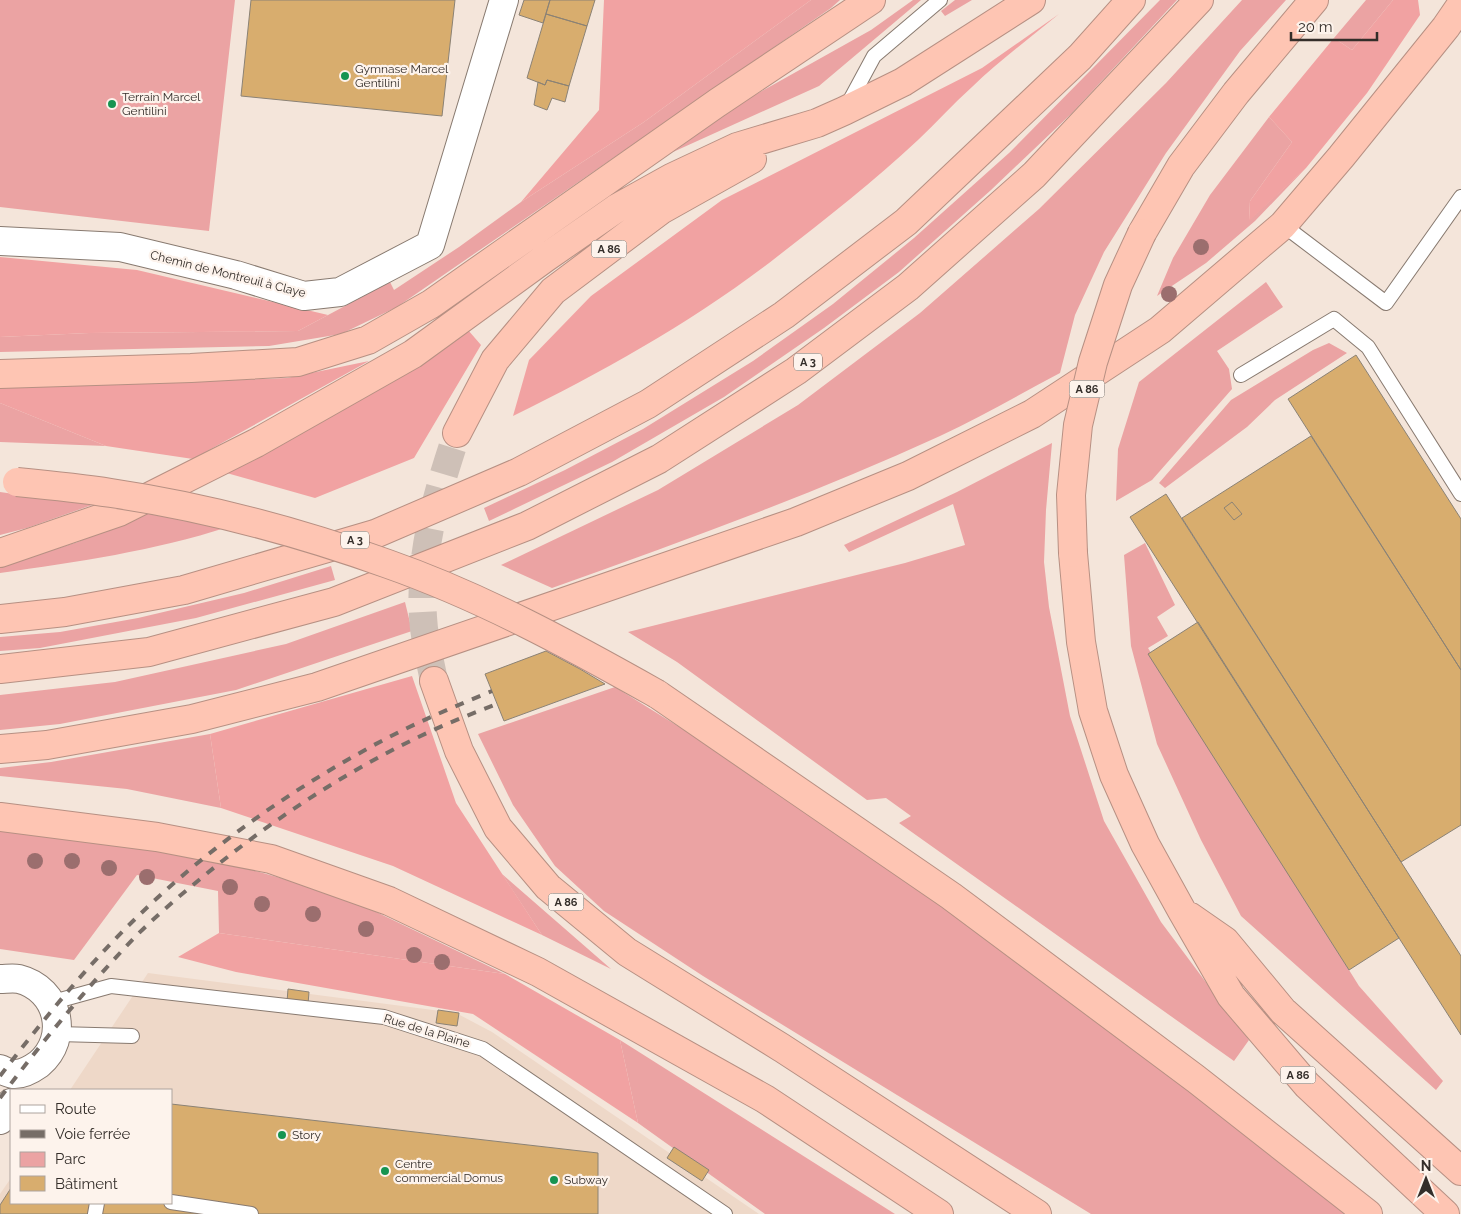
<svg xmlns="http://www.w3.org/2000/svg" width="1461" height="1214" viewBox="0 0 1461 1214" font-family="Raleway,sans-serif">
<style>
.built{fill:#eed8c8}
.green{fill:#eba3a3}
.forest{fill:#f1a2a2}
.building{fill:#d8ad6e;stroke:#8b8275}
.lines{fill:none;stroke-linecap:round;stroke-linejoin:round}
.highway-tunnel{stroke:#cec0b7;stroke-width:28;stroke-dasharray:28 14;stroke-linecap:butt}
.lane-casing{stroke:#887a70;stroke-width:16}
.street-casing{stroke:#887a70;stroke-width:30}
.secondary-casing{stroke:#887a70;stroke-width:30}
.highway-casing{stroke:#b79083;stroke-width:30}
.lane{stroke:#fff;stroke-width:14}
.street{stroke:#fff;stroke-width:28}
.secondary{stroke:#fff;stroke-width:28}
.highway{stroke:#fec5b3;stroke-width:28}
.rail{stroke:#766d67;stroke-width:4;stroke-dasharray:9 9;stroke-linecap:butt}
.highway-bridge-casing{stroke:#b79083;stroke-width:30;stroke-linecap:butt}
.highway-bridge{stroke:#fec5b3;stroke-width:28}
.tree{fill:#9b6e6e}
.poi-dot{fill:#169451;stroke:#fdf3ec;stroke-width:2}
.labels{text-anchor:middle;stroke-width:4.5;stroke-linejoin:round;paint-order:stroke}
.shield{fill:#fdf3ec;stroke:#706964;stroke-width:1}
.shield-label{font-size:11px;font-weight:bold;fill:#342e2a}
.poi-label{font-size:12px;fill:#342e2a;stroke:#fdf3ec;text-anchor:start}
.street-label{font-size:12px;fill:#342e2a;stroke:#fdf3ec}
</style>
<rect width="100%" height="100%" fill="#f4e5da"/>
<path class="built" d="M148 973 456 1013 492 1032 759 1214H0V1194L11 1178V1203H171V1090H70Z"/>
<path class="green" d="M0 0H235L209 231 0 207Z
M811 0H840L831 8 397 307 341 334 269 346 0 352V337L89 333 298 331 390 282 394 290 459 247 521 202 644 122Z
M913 0H921L819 86 673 152 744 101 871 30Z
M955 0H972L945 16 941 11Z
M1160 0H1177L1072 113 991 190 899 272 824 328 724 397 612 462 489 521 484 508 565 470 643 429 753 361 833 304 914 238 1009 153Z
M1242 0H1286L1240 51 1166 153 1104 252 1075 315 1060 373C1020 394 981 417 940 436 814 494 683 541 552 588L501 565 658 490 798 405 920 313 1039 209 1166 83Z
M1366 0H1393L1352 50 1334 38Z
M1269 117 1292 142 1250 201 1249 220 1306 168 1255 221 1206 263 1157 296 1173 258 1210 195Z
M1266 282 1283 307 1217 351 1229 369 1232 389 1152 480 1116 501 1118 449 1139 382Z
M1329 343 1347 353 1275 400 1247 427 1165 488 1159 483 1231 400 1313 350Z
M0 403 106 446 0 442Z
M1052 443 1046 510 1044 562 1049 607 1070 716 1104 821 1161 922 1249 1040 1234 1061 899 823 911 816 886 798 867 800 677 662 628 632 905 563 965 545 953 504 849 552 844 545 957 492Z
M0 492 92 505 27 528 0 535Z
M144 512 228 527C154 551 77 562 0 573V566L78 542Z
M1145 543 1175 605 1157 617 1168 636 1148 648 1359 986 1443 1081 1436 1090 1241 916 1201 840 1157 744 1131 646 1124 555Z
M331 566 335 580 196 618 40 648 0 651V637L60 632 138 618 244 593Z
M405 602 412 631 236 690 60 724 0 730V695L115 682 286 644Z
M615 687 771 784 1094 1014 1348 1214H1091L703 976 604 911 555 866 513 805 478 734Z
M210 734 221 808 127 789 0 776V768L51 762Z
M0 828 178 849 341 895 505 974 219 933 218 891 137 875 74 960 0 949Z
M502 874 611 969 542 935Z
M620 1040 895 1214H765L638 1123Z"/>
<path class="forest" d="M604 0H811L644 122 521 202 599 110Z
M1393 0H1418L1420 15 1367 93 1306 168 1249 221 1250 201 1292 142 1269 117 1334 38 1352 50Z
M1059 14C1030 38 999 61 972 87 953 104 936 123 918 140 874 181 826 219 778 256 697 319 605 371 513 416L529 360 591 296 722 200 982 68Z
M0 257 137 270 328 315 298 331 89 333 0 337Z
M468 330 481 345 414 458 315 498 223 472Z
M369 361 193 459 106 446 0 403V388L287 378Z
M412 676 456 803 542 935 393 866 221 808 210 734Z
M219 933 505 974 620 1040 638 1123 473 1014 236 972 178 957Z"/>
<path class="building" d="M251 0H455L442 116 241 96Z
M524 0H550L543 23 519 15Z
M550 0H595L587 26 546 14Z
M546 14 587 26 569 86 547 80 545 85 527 78Z
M547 80 569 86 565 102 552 98 547 110 534 105 538 82 545 85Z
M1356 355 1461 519V670L1288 399Z
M1311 436 1461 670V825L1401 862 1182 518Z
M1166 494 1461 956V1035L1130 517Z
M1232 502 1242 514 1234 520 1224 508Z
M1198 622 1399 938 1349 970 1148 654Z
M546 651 580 669 605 684 504 721 485 674Z
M288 989 309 992 308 1004 287 1002Z
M438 1010 459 1013 457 1026 436 1023Z
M171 1104 598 1153V1214H0V1205L11 1188V1203H171Z
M674 1147 709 1170 702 1181 667 1158Z"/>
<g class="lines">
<path class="highway-tunnel" d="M434 681C430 660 424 638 423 617 419 552 437 494 457 433"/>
<defs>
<path id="lane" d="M847 106 874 56 940 0
M1283 225 1386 303 1461 197
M1241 375 1334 319 1368 347 1461 494
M53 1002 111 986 384 1017 483 1049 725 1214
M58 1034 132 1036
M171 1202 251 1214
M95 1214 97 1203"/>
<path id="street" d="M0 241 120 247 236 275 304 296 340 292 430 245 504 0"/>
<path id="secondary" d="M0 979C6 979 13 978 19 979 59 989 70 1038 39 1064 32 1069 24 1074 15 1074 10 1074 4 1071 0 1069
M0 1120 11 1103"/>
<path id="highway" d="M1142 233 1181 166 1236 93 1314 0
M0 374 191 368 298 362 368 340 431 304 717 103 871 0
M457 433 495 360 553 291 661 210 752 159
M0 553 119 512 256 443 413 354 545 258 617 208 671 178 737 147 817 123 844 111 903 82 1031 0
M1073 553 1081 642 1093 711 1114 775 1145 844 1182 911 1231 996 1307 1085 1445 1214
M0 619 65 612 184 590 375 534 519 472 648 404 784 315 906 222 1080 57 1131 0
M0 669 149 652 334 602 527 526 659 459 796 371 908 287 1034 175 1199 0
M434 681 459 751 498 828 548 887 627 952 782 1048 1037 1214
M657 694 951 896 1196 1079 1368 1214
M0 749 47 745 192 719 317 687 796 522 908 476 1032 414 1160 330 1283 225 1341 157 1446 27 1461 5
M0 817 157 837 271 859 389 901 538 972 765 1099 939 1214
M1189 916 1225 941 1283 1011 1461 1171"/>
</defs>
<use href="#lane" class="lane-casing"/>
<use href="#street" class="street-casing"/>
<use href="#secondary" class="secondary-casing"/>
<use href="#highway" class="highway-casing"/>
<use href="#lane" class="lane"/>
<use href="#street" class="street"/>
<use href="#secondary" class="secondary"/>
<use href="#highway" class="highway"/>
<path class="rail" d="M0 1076C40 1024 81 973 128 926 195 859 275 800 358 754 401 729 446 710 492 691
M0 1098C43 1041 87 987 136 936 161 911 189 888 216 866 281 814 352 768 427 733 450 722 474 713 497 704"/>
<defs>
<path id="highway-bridge" d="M17 482C48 485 79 488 111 493 205 507 299 532 388 564 482 597 570 645 657 694
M1073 553 1071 495 1078 425 1093 362 1118 285 1142 233"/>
</defs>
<use href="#highway-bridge" class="highway-bridge-casing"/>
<use href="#highway-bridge" class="highway-bridge"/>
</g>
<g class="tree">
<circle cx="1201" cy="247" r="8"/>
<circle cx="1169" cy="294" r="8"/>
<circle cx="35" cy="861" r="8"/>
<circle cx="72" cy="861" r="8"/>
<circle cx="109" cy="868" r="8"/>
<circle cx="147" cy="877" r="8"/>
<circle cx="230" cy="887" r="8"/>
<circle cx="262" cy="904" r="8"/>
<circle cx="313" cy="914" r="8"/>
<circle cx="366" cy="929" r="8"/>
<circle cx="414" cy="955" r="8"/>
<circle cx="442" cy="962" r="8"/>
</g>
<g class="poi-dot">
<circle cx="345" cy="76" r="5"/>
<circle cx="112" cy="104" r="5"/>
<circle cx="282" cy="1135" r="5"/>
<circle cx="385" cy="1171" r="5"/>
<circle cx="554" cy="1180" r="5"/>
</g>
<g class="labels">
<g class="shield">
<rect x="591.5" y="240.5" width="35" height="17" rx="4"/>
<rect x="794" y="353.5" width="28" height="17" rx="4"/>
<rect x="1069.5" y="380.5" width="35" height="17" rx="4"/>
<rect x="341" y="531.5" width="28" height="17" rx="4"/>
<rect x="548.5" y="893.5" width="35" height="17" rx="4"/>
<rect x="1280.5" y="1066.5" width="35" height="17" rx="4"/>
</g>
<g class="shield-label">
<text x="609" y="253">A 86</text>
<text x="808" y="366">A 3</text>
<text x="1087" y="393">A 86</text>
<text x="355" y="544">A 3</text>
<text x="566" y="906">A 86</text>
<text x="1298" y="1079">A 86</text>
</g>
<g class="poi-label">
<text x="355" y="73">Gymnase Marcel<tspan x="355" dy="14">Gentilini</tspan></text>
<text x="122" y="101">Terrain Marcel<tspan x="122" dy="14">Gentilini</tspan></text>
<text x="292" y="1139">Story</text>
<text x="395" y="1168">Centre<tspan x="395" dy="14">commercial Domus</tspan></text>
<text x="564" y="1184">Subway</text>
</g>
<g class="street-label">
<text transform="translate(228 274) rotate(14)" y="4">Chemin de Montreuil à Claye</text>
<text transform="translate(427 1031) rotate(17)" y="4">Rue de la Plaine</text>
</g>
</g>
<rect x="10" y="1089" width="162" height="115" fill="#fdf3ec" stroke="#ada49e"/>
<rect x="20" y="1105" width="25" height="8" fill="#ffffff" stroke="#ada49e"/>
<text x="55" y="1114" font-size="15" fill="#342e2a">Route</text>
<rect x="20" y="1130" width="25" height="8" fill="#766d67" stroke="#ada49e"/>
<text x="55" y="1139" font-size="15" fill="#342e2a">Voie ferrée</text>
<rect x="20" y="1152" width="25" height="15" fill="#eba3a3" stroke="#ada49e"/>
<text x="55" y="1164" font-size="15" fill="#342e2a">Parc</text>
<rect x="20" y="1176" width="25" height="15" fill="#d8ad6e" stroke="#ada49e"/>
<text x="55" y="1189" font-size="15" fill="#342e2a">Bâtiment</text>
<g transform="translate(1426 1179)" stroke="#fdf3ec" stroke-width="4" paint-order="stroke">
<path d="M0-4L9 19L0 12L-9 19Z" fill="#342e2a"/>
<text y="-8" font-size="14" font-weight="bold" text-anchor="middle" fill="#342e2a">N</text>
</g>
<path d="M1291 32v8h86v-8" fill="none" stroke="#342e2a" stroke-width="2.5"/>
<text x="1298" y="32" font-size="15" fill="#342e2a" stroke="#fdf3ec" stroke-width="4" paint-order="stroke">20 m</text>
</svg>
